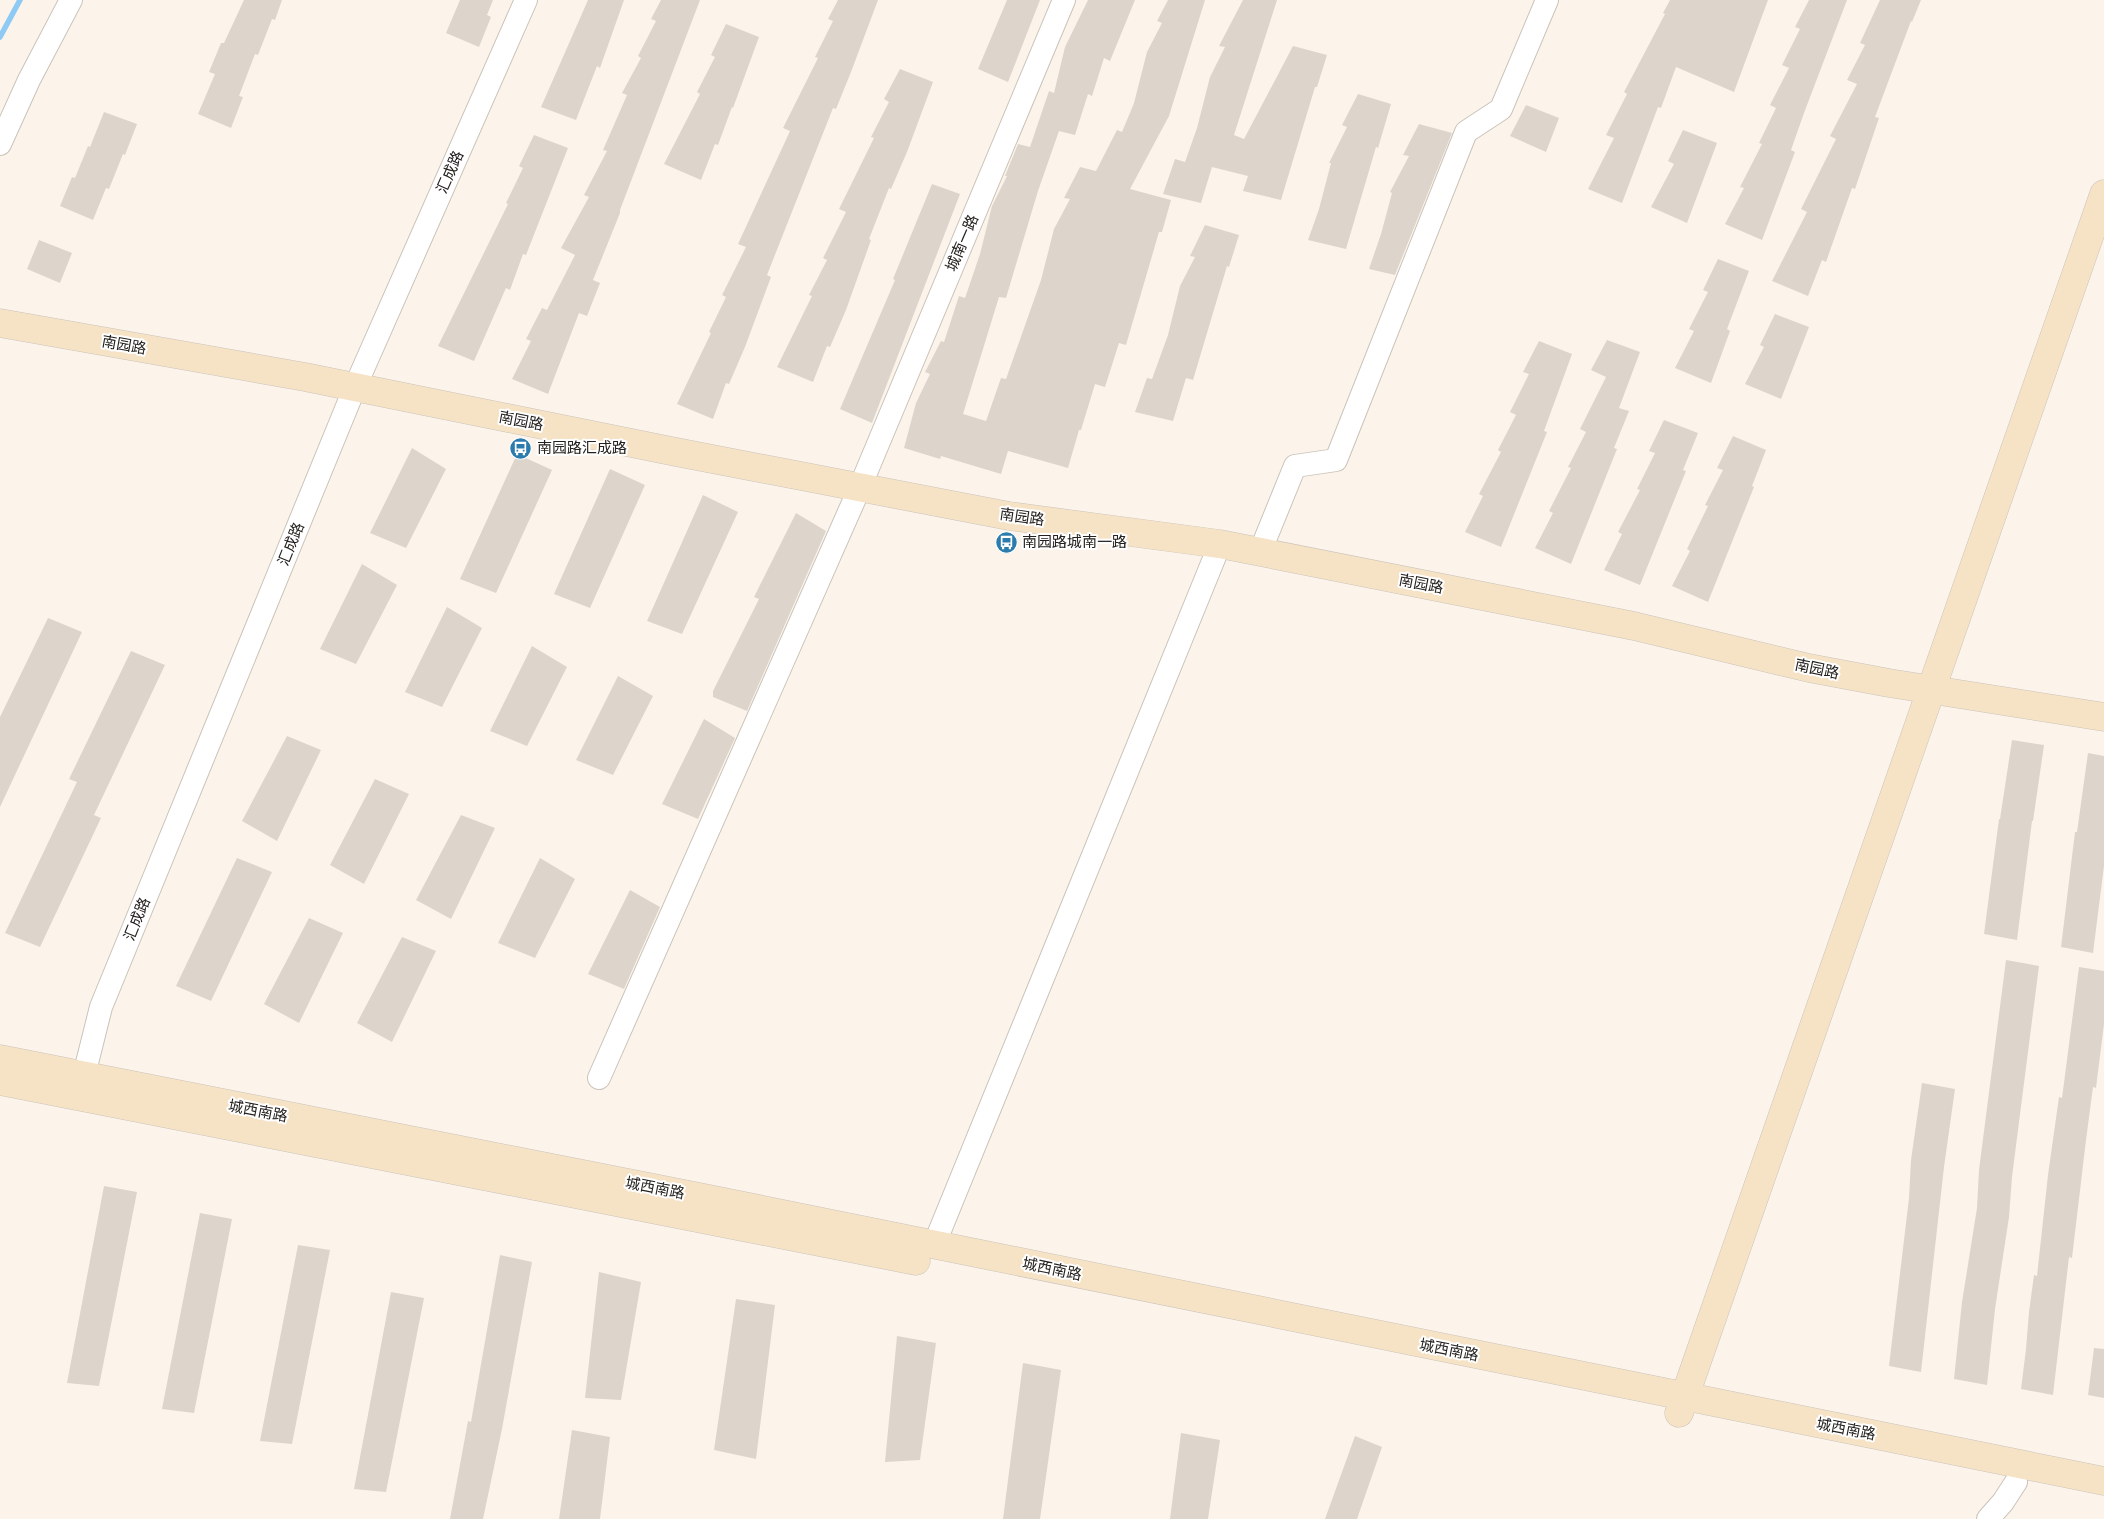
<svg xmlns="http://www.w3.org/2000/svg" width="2104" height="1519" viewBox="0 0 2104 1519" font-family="Overpass,'Noto Sans SC',sans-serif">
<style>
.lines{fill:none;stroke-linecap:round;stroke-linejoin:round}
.stream{stroke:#8ecaf4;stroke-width:5.5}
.building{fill:#ddd5cc}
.street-casing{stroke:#cac3ba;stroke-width:24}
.secondary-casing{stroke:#cac3ba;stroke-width:29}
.street{stroke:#fff;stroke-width:22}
.secondary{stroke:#f6e3c6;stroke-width:28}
.labels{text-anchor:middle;stroke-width:4;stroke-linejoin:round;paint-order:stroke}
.street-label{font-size:15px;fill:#24211e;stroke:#fff}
.poi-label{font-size:15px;fill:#24211e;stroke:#fff;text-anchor:start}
</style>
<rect width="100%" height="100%" fill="#fcf4eb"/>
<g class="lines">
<path class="stream" d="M0 37 20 0"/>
</g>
<path class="building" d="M244 0H282L275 20 272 19 258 55 255 54 239 96 243 97 231 128 198 114 215 74 209 72 221 43H224Z
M460 0H493L487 15 491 17 479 47 446 33Z
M588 0H624L600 68 597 66 576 120 541 107Z
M661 0H700L620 210V213L593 280 600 283 587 316 579 313 548 394 512 379 531 341 526 339 542 308 547 310 575 255 561 248 589 197 584 195 607 151 603 150 627 95 622 93 641 58 638 56 656 21 651 19Z
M838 0H878L851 72 836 109 833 108 767 275 771 277 745 347 729 384 726 383 713 419 677 404 711 333 709 332 726 297 722 295 746 247 738 244 790 131 783 128 818 58 815 57 833 21 828 19Z
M1007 0H1040L1008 82 978 69Z
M1088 0H1135L1110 61 1104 58 1092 96 1088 94 1075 135 1059 131 1038 191 1006 298 999 297 963 414 986 421 1001 378 1006 379 1041 280 1054 229 1070 199 1064 198 1080 167 1096 171 1117 130 1122 132 1134 103 1147 52 1162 23 1157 21 1168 0H1205L1169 116 1130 189 1171 200 1162 232H1159L1126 345 1119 343 1105 387 1095 384 1081 430H1079L1068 468 1008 451 1001 474 941 456 940 459 904 448 916 403 930 374 925 372 941 341 944 342 959 296 965 298 980 254 992 206 1007 176H1005L1018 144 1030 147 1049 91 1054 93 1065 47Z
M1243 0H1277L1234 135 1244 139 1293 46 1327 55 1317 87H1315L1281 200 1243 191 1248 176 1212 167 1201 203 1163 194 1175 159 1185 162 1197 128 1210 77 1225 47 1219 46Z
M1670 0H1768L1734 92 1676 67 1661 108 1658 107 1622 203 1588 189 1614 138 1606 135 1627 94 1624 92 1665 14 1663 13Z
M1809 0H1847L1804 113 1791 150 1795 152 1762 240 1725 224 1744 188 1740 187 1762 144 1759 143 1776 108 1770 105 1789 68 1782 65 1800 29 1795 27Z
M1880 0H1921L1912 22 1911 21 1875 117 1879 118 1855 189 1852 188 1826 262 1822 260 1808 296 1772 281 1807 212 1801 209 1836 139 1830 136 1857 84 1847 80 1865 45 1860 43Z
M726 24 759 37 733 108 732 107 718 145 715 144 701 180 664 164 700 94 697 92 715 57 711 55Z
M900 69 933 82 907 152 891 189 889 188 869 239 871 240 846 310 830 347 827 346 813 382 777 367 812 296 809 295 827 260 823 258 846 212 839 209 874 138 871 137 889 102 884 99Z
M1358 94 1391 104 1378 148 1376 147 1346 249 1308 240 1319 209 1331 163H1329L1347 127 1342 125Z
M1526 105 1559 118 1546 152 1510 136Z
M104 112 137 124 125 155 123 154 109 189 106 188 93 220 60 206 72 177 75 178 88 146 90 147Z
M1419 124 1452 133 1395 275 1369 269 1381 234 1392 193 1390 192 1409 156 1403 155Z
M1683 130 1717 143 1687 223 1651 207 1674 164 1668 161Z
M534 135 568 148 526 255 523 254 510 290 506 288 474 361 438 346 508 204 506 203 523 168 519 166Z
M932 184 960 194 872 423 840 409 895 280 893 279Z
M1205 225 1239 235 1229 267 1227 266 1193 380 1186 378 1173 421 1135 412 1147 378 1152 379 1168 335 1180 286 1195 257 1190 256Z
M39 240 72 253 60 283 27 269Z
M1718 259 1749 271 1727 329 1730 331 1711 383 1675 368 1694 331 1689 329 1708 292 1703 290Z
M1775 314 1809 327 1781 399 1745 384 1764 347 1760 345Z
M1607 340 1640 352 1619 408 1629 411 1614 448 1617 449 1571 564 1535 548 1553 513 1549 511 1571 468 1568 467 1586 432 1580 429 1606 377 1591 370Z
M1539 341 1572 354 1544 431 1547 432 1501 547 1465 532 1483 496 1479 494 1501 452 1498 450 1516 415 1510 412 1529 374 1523 372Z
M1664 420 1698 433 1683 470 1686 471 1640 585 1604 570 1622 534 1618 532 1640 490 1637 489 1655 453 1649 451Z
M1733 436 1766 450 1752 486 1754 487 1708 602 1672 586 1690 551 1687 549 1708 506 1705 505 1723 470 1717 468Z
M412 448 446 469 406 548 370 533Z
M517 454 552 470 496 593 460 579Z
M610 469 645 485 590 608 554 594Z
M703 495 738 512 682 634 647 621Z
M796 513 826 531 747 711 713 697V691L759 599 754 597Z
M362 564 397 585 356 664 320 649Z
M447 607 482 628 442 707 405 692Z
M48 618 82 632 0 807V717Z
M532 646 567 667 527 746 490 731Z
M131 651 165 665 94 815 101 818 40 947 5 933 77 782 69 779Z
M618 676 653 696 613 775 576 760Z
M704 719 735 738 698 819 662 804Z
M287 736 321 750 277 841 242 821Z
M2012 740 2044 745 2033 821H2032L2017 940 1984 934 1999 819H2000Z
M2088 753 2104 756V866L2093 953 2061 947 2075 832H2077Z
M375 779 409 794 364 884 330 865Z
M461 815 495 828 451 919 416 900Z
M237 858 272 872 211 1001 176 986Z
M540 858 575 879 535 958 498 943Z
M630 890 660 907 624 989 588 974Z
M309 918 343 933 299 1023 264 1004Z
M402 937 436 951 392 1042 357 1023Z
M2006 960 2039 966 2012 1177 2009 1217 1995 1309 1987 1385 1954 1379 1962 1302 1977 1208 1979 1170Z
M2079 967 2104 971V1024L2096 1088 2093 1087 2086 1140 2072 1258 2069 1257 2053 1395 2021 1389 2026 1349 2029 1312 2034 1275 2037 1276 2048 1175 2059 1097 2062 1098Z
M1922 1083 1955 1089 1944 1167 1921 1372 1889 1366 1909 1198 1911 1160Z
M104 1186 137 1192 99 1386 67 1383Z
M200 1213 232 1219 194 1413 162 1409Z
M298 1245 330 1250 292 1444 260 1441Z
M500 1255 532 1262 502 1429 483 1519H450L468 1421 471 1422Z
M599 1272 641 1282 621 1400 585 1398Z
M391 1292 424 1298 386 1492 354 1489Z
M736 1299 775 1305 756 1459 714 1450Z
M897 1336 936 1343 920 1460 885 1462Z
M2094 1348 2104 1349V1398L2088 1395Z
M1023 1363 1061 1370 1040 1519H1003Z
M572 1430 610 1437 600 1519H559Z
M1181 1433 1220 1440 1208 1519H1170Z
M1355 1436 1382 1447 1357 1519H1325Z"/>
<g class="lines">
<defs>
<path id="street" d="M0 144 29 80 71 0
M1260 552 1295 466 1336 460 1466 132 1501 109 1547 0
M599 1078 860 487 1064 0
M80 1091 101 1007 355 387 526 0
M934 1245 1220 544
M1988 1519 2003 1502 2016 1482"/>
<path id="secondary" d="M0 323 305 377 676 452 1009 516 1220 544 1634 626 1809 668 1889 683 2104 717
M0 1059 694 1196 2104 1481
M0 1081 916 1261
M1679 1413 2104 194"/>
</defs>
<use href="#street" class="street-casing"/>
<use href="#secondary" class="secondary-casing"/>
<use href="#street" class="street"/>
<use href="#secondary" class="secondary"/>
</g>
<defs>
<symbol id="bus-disc" viewBox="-11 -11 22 22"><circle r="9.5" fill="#2b7cad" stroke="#fff"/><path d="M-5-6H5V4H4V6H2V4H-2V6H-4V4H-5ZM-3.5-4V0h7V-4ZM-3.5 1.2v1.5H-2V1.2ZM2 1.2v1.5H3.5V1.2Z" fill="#fff"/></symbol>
</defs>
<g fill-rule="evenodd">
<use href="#bus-disc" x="508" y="436" width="25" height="25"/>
<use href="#bus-disc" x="994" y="530" width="25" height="25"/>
</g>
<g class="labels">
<g class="street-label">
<text transform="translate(450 172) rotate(-66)" y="5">汇成路</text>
<text transform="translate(962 243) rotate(-67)" y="5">城南一路</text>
<text transform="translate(124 345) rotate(10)" y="5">南园路</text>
<text transform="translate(521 421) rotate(11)" y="5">南园路</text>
<text transform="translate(1022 517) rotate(8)" y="5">南园路</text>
<text transform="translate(291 544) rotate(-68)" y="5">汇成路</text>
<text transform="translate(1421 584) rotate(11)" y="5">南园路</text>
<text transform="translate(1817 669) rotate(12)" y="5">南园路</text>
<text transform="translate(137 919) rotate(-68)" y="5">汇成路</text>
<text transform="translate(258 1111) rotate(11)" y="5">城西南路</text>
<text transform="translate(655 1188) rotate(11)" y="5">城西南路</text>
<text transform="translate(1052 1269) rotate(12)" y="5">城西南路</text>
<text transform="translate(1449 1350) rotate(11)" y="5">城西南路</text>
<text transform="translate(1846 1429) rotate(11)" y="5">城西南路</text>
</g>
<g class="poi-label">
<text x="537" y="453">南园路汇成路</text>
<text x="1022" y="547">南园路城南一路</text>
</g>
</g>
</svg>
